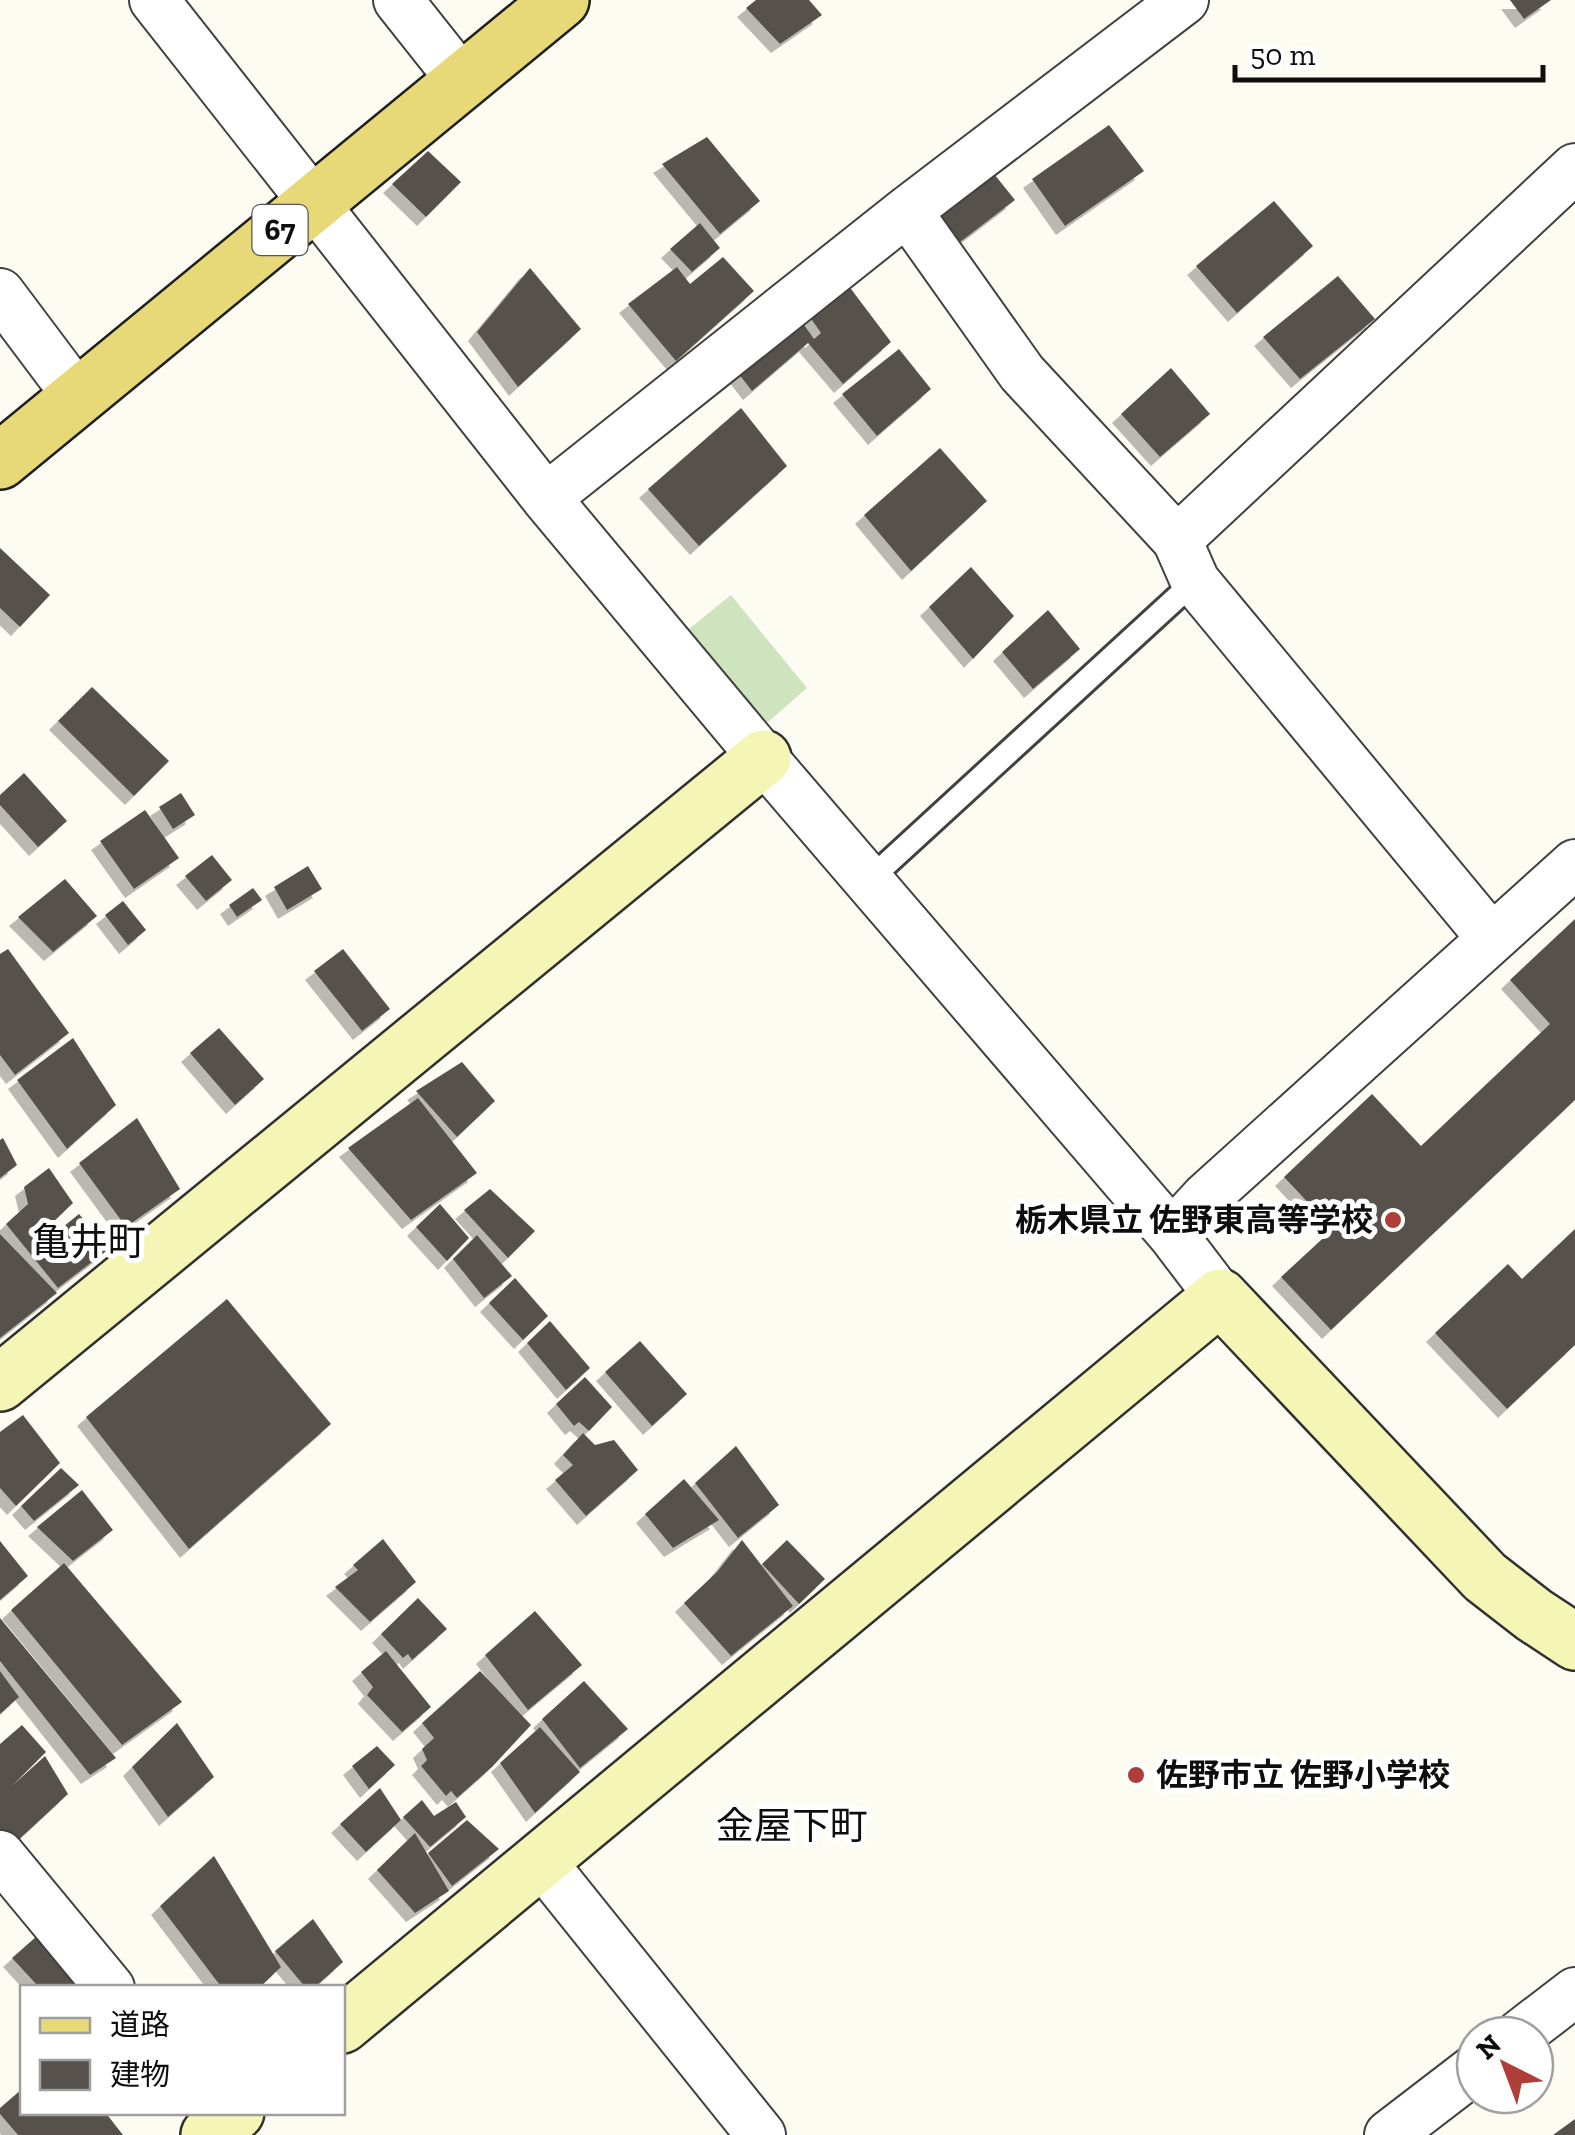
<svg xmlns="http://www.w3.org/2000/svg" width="1575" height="2135" viewBox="0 0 1575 2135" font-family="'Zilla Slab','Noto Sans JP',serif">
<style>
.green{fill:#cee4bf}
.building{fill:#56514c;filter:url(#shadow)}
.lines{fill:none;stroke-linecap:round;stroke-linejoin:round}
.lane-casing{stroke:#414141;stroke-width:28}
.street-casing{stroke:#414141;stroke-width:52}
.secondary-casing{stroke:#303030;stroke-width:60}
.primary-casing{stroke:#1f1f1f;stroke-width:60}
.lane{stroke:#fff;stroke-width:22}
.street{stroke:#fff;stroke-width:48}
.secondary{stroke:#f5f5b5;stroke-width:55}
.primary{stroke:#e7d878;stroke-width:55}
.poi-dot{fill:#ad3f38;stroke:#fff;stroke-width:4}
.labels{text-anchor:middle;stroke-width:10;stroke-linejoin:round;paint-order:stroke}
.shield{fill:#fff;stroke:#565656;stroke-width:2.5}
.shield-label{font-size:30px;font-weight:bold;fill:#0e0e0e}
.poi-label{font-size:32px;font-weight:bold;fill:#0e0e0e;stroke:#fff;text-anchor:end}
.quarter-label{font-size:38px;fill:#0e0e0e;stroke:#fff}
</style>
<defs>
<filter id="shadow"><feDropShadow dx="-9" dy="9" stdDeviation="0" flood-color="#0004"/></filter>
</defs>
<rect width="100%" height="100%" fill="#fdfcf2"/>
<path class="green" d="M731 595 807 688 761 728 684 633Z"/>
<path class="building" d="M756 0H809L822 15 780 44 746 8Z
M1510 0H1551L1524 19Z
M1109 125 1144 171 1065 226 1032 179Z
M707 137 760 201 720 234 662 164Z
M428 151 461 182 426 217 392 184Z
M986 164 1015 200 947 252 922 216Z
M1274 201 1313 246 1237 313 1196 266Z
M700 223 720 248 692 272 670 249Z
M723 257 754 291 676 361 628 304 677 267 690 284Z
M530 268 581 329 518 387 477 332Z
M1338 276 1375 319 1300 379 1263 337Z
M845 281 891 342 843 384 808 343 752 391 731 364 795 312 814 339 821 333 807 313Z
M899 349 931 389 877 436 842 394Z
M1171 368 1210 414 1160 457 1121 414Z
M741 408 787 466 699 546 648 489Z
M940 448 987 501 911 571 864 515Z
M0 548 50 595 20 627 0 608Z
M971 567 1014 616 973 659 929 607Z
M1048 610 1080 649 1033 689 1002 652Z
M92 687 169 761 134 796 58 721Z
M24 773 67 821 38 847 0 805V795Z
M181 793 195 815 173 829 159 807Z
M145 810 179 858 134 889 100 841Z
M212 855 232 880 206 901 185 876Z
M308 866 322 889 287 910 274 887Z
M65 879 97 916 53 952 18 917Z
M253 888 262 900 237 917 229 905Z
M123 901 146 930 128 945 105 915Z
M1575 919V1100L1331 1330 1281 1277 1333 1229 1284 1177 1372 1094 1421 1146 1550 1024 1510 980Z
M8 949 69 1033 15 1075 0 1055V954Z
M343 949 390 1009 362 1031 314 971Z
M219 1028 264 1079 235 1105 190 1053Z
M73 1038 116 1105 67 1149 17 1080Z
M462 1062 495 1101 457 1137 416 1091Z
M418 1098 477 1173 411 1220 348 1148Z
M137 1118 180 1189 126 1227 79 1163Z
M3 1138 17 1165 0 1178V1140Z
M49 1168 73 1203 51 1224 58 1231 79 1214 109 1249 58 1288 6 1224 28 1204 24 1187Z
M490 1189 535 1231 508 1258 464 1210Z
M440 1204 469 1238 447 1261 416 1227Z
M1575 1229V1345L1507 1409 1435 1333 1508 1264 1522 1279Z
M0 1234 57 1293 0 1338Z
M477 1235 512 1276 484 1298 453 1259Z
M515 1278 548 1316 523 1340 489 1303Z
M227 1299 331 1424 189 1549 86 1417Z
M550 1321 590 1368 566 1390 527 1343Z
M640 1341 687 1394 652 1426 605 1372Z
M585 1377 612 1407 589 1431 579 1422 574 1426 556 1404Z
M23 1415 60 1463 16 1506 0 1488V1432Z
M583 1433 595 1445 614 1440 638 1470 586 1516 555 1480 573 1465 563 1455Z
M736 1446 779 1505 738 1538 695 1483Z
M61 1468 79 1485 34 1521 21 1506Z
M684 1479 719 1520 673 1548 645 1514Z
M82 1490 113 1530 73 1561 37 1527Z
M383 1539 416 1582 370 1622 335 1587 358 1570 353 1565Z
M742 1540 793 1606 731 1656 684 1603 717 1572Z
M787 1540 825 1579 799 1604 762 1564Z
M0 1541 28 1576 0 1600Z
M64 1563 182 1702 122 1745 11 1610Z
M418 1598 447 1629 412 1660 408 1654 403 1658 381 1634Z
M535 1611 582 1665 528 1710 485 1655Z
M0 1618 116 1758 90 1775 0 1661Z
M386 1651 431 1707 402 1732 367 1695 373 1687 361 1672Z
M0 1671 19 1697 0 1714Z
M480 1671 531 1725 492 1767 457 1798 451 1791 446 1796 421 1766 427 1760 422 1749 434 1738 422 1723Z
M584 1681 628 1729 580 1768 542 1719Z
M177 1723 214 1777 168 1817 132 1767Z
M22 1725 46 1752 12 1786 45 1756 68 1794 13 1845 0 1831V1744Z
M540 1727 580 1772 535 1813 500 1763Z
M377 1746 395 1765 369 1789 352 1766Z
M380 1788 401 1820 366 1852 340 1824Z
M422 1800 434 1816 456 1802 466 1817 430 1847 403 1817Z
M467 1820 499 1849 452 1886 428 1853Z
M415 1833 449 1891 415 1913 377 1870Z
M214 1856 281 1967 259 1988H222L160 1906Z
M313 1919 343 1962 314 1988H306L275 1951Z
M45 1929 94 1988H32L36 1984 12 1958Z
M22 2089V2112H105L123 2135H18L0 2114V2108Z
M1575 2119V2135H1553Z"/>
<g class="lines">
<defs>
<path id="lane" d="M869 880 1195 581"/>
<path id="street" d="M154 0 546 498 763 758 1172 1234 1220 1297
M398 0 463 82
M907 211 1022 373 1177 540 1195 581 1492 939
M0 293 78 397
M546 498 907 211 1184 0
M1177 540 1575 168
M1172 1234 1206 1197 1575 864
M0 1855 110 1988
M541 1861 761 2135
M1519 2035 1575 1992
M1389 2135 1475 2069"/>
<path id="secondary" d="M0 1383 763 758
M342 2025 1220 1297 1485 1577 1534 1615 1575 1642
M209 2135 236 2112"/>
<path id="primary" d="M0 461 561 0"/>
</defs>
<use href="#lane" class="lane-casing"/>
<use href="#street" class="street-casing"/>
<use href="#secondary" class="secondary-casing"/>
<use href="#primary" class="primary-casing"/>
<use href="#lane" class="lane"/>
<use href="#street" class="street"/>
<use href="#secondary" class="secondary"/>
<use href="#primary" class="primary"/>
</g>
<g class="poi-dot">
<circle cx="1393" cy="1220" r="10"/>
<circle cx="1136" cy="1775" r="10"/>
</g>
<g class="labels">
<rect class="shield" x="252.5" y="205" width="55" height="50" rx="8"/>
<g class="shield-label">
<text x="280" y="240">67</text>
</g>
<g class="poi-label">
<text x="1373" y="1231">栃木県立 佐野東高等学校</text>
<text x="1156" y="1786" text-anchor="start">佐野市立 佐野小学校</text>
</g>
<g class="quarter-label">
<text x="89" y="1255">亀井町</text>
<text x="792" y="1839">金屋下町</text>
</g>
</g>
<rect x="20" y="1985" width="325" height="130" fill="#ffffff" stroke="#9f9f9f" stroke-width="2.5"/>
<rect x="40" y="2018" width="50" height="15" fill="#e7d878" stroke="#9f9f9f" stroke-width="2.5"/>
<text x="110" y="2035" font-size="30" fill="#0e0e0e">道路</text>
<rect x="40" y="2060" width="50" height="30" fill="#56514c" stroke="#9f9f9f" stroke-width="2.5"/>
<text x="110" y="2085" font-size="30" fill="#0e0e0e">建物</text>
<g transform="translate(1505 2065) rotate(318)"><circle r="48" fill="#ffffff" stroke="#9f9f9f" stroke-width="2.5"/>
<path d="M0-8L18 38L0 25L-18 38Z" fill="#ad3f38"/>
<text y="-15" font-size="28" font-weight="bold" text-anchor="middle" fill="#0e0e0e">N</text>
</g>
<path d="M1235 65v15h308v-15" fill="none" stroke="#0e0e0e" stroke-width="5"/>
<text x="1250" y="65" font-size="30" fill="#0e0e0e" stroke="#ffffff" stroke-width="8" paint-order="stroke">50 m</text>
</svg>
